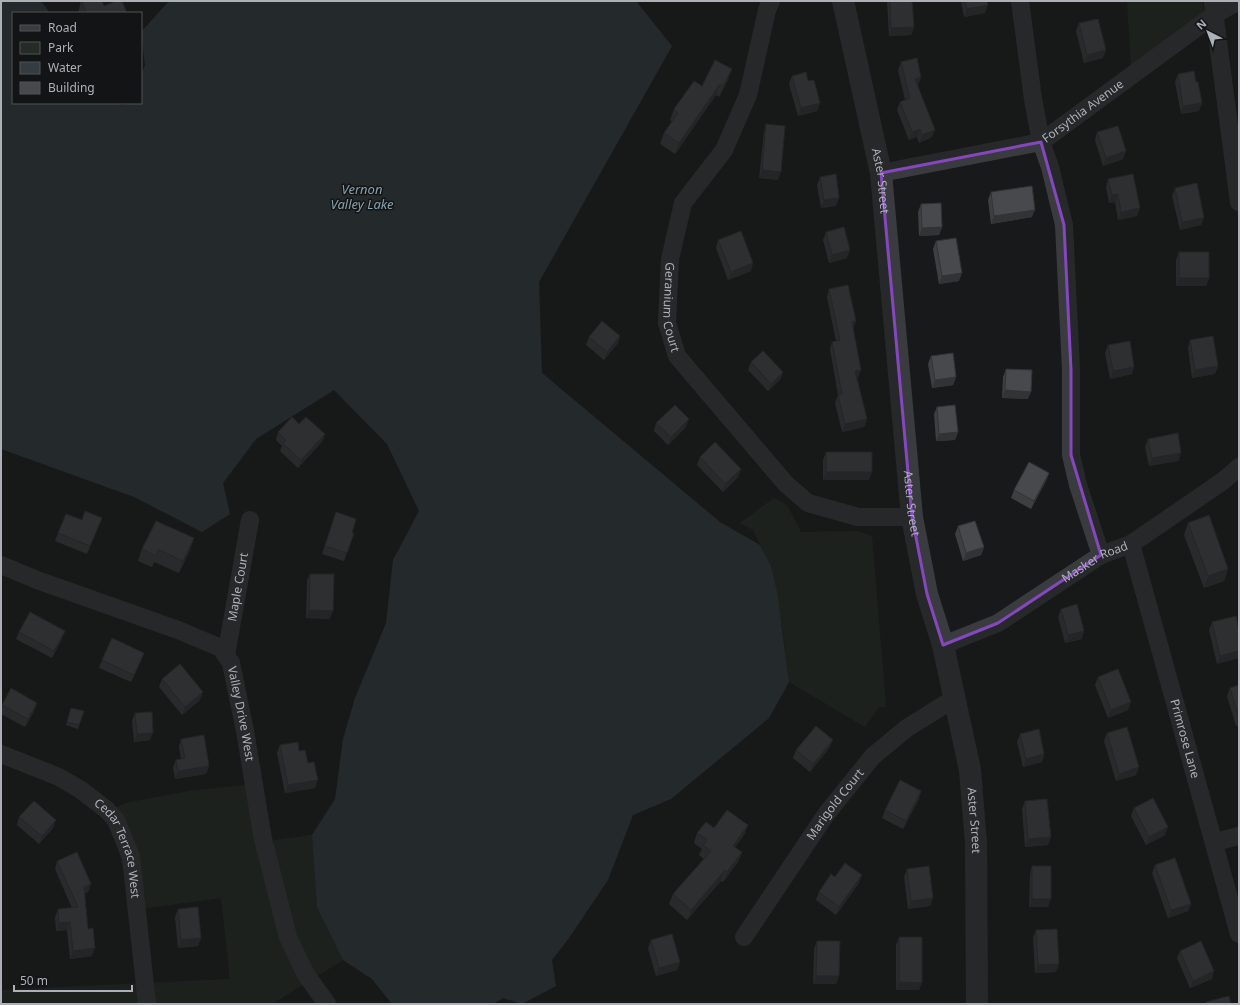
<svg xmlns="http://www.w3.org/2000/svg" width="1240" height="1005" viewBox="0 0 1240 1005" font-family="'Noto Sans',sans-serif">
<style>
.green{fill:#252c25}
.water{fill:#343c42}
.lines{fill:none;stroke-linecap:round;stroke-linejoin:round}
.minor{stroke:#3a3b3f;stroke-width:18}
.tertiary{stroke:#3a3b3f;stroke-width:22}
.wall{fill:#3e3f41}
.shaded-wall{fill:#323335}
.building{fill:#48494c;stroke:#323335}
.marked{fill:none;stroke:#8547be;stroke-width:3;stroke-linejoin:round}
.labels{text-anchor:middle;stroke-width:3;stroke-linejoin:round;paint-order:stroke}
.street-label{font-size:12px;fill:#acb1b8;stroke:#131415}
.water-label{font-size:13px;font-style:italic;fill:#88a1af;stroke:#131415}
</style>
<rect width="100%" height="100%" fill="#18191a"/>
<path class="green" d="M1127 1H1202L1206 22 1132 81Z
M774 498 787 505 801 532 858 531 872 536 886 707H879L865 727 789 682 783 632 771 566 753 530 740 523Z
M255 784 268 841 312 835 317 907 343 960 272 1004H1V990L230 979 221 898 132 910 110 811 125 803 189 791Z"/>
<path class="water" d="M1 1H41L50 13H13V103H118L120 105 141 103V76L145 65 141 32 169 1H636L672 46 539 282 542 373 720 522 760 545 771 566 777 592 789 682 769 718 671 799 633 815 608 880 569 938 552 960 556 986 522 1004 503 998 493 1004H392L372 979 343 960 317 907 312 835 335 799 343 739 355 698 386 623 393 560 419 511 387 444 334 390 256 439 223 483 230 514 202 532 134 497 1 449Z"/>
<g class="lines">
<g class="minor">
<path id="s1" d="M771 1 767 10 748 95 724 150 683 203 670 259 667 323 677 356 786 484 808 503 858 517H912"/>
<path d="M1020 1 1033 99 1041 142 1050 167 1064 225 1071 370V455L1078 485 1101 555"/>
<path d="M1213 4 1239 202"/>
<path id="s2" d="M881 173 1041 142 1214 15 1239 1"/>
<path id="s3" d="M1131 544 1239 934"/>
<path id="s4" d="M1 565 37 580 178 630 221 648 231 663 245 731 263 839 288 937 305 973 327 1004"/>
<path id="s5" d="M943 645 998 623 1101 555 1131 544 1223 481 1239 467"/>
<path id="s6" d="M226 655 250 520"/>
<path id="s7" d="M1 754 59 777 81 790 107 810 116 820 131 857 147 1004"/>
<path d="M1215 842 1239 836"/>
<path id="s8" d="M744 937 827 813 873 756 907 728 955 698"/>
</g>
<path class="tertiary" id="s9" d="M843 1 881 173 912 517 927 594 943 645 970 770 976 843 977 1004"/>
</g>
<path class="wall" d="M81 1 104 6 127 13H78Z
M887 1H912L914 27 911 35 889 36Z
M961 1H987L985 13 964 17Z
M1079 23 1103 58 1084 63 1076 31Z
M901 62 921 77 918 85 932 137 919 143 917 137 909 140 897 110 900 102 905 100 898 70Z
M1178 74 1196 82 1199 111 1181 114 1175 82Z
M792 76 820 103 817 111 798 116 789 84Z
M728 80 719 97 716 95 675 154 660 144 664 133 672 122 670 120 674 109 702 86Z
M766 124 778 180 759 178 764 132Z
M1097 132 1126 151 1123 159 1103 166 1095 140Z
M820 177 836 206 821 208 817 185Z
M1108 179 1137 216 1118 220 1115 202 1109 203 1106 187Z
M1175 188 1201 225 1180 230 1172 196Z
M991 192 1032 217 991 224 988 200Z
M921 204 942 227 939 235 919 236 918 212Z
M826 232 847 258 829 263 823 240Z
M718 240 751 271 728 280 716 248Z
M936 241 959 281 939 284 933 249Z
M1179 252 1209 278 1206 286H1176V260Z
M829 289 856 321 853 328 858 378H857L867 419 864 427 842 432 835 403 838 395 830 349 832 342 836 341 827 297Z
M620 336 618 343 604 360 586 345 589 337Z
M1190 340 1218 366 1215 374 1192 378 1188 348Z
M1108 345 1134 367 1132 374 1110 379 1105 353Z
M931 356 956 377 953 385 932 388 928 364Z
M751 362 783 372 780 380 768 391 748 370Z
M1006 369 1028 399 1002 398 1003 377Z
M937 407 958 432 955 440 936 441 934 414Z
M656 423 686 427 668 445 654 431Z
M299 424 325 434 322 442 298 468 280 451 282 446 276 440 278 432Z
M1148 439 1181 453 1178 461 1149 466 1145 447Z
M826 452 869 480H823V460Z
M700 457 741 469 738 477 723 492 697 465Z
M1049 473 1046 481 1031 509 1011 498 1014 490Z
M336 512 352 533H354L344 561 322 554Z
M102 518 87 554 55 541 58 533 82 520Z
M1188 523 1228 569 1224 581 1204 588 1184 535Z
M958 526 984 547 981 555 963 561 955 534Z
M194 538 190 550 179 573 154 562 152 567 138 561 142 549Z
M310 574 330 619 306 618 307 581Z
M1061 609 1082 639 1065 643 1058 617Z
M1212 622 1239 630V658L1217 664 1209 630Z
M19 632 62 639 52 658 16 639Z
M144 653 141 661 131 682 99 668 102 660Z
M1098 677 1128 710 1108 718 1095 685Z
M162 679 200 700 182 715 159 687Z
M1239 685V726H1236L1227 696 1230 688Z
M37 703 34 711 25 727 1 714V707L2 705Z
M71 708 84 711 78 729 66 725Z
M135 713 150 740 134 742 132 721Z
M1107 733 1136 775 1116 781 1104 741Z
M1020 734 1044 754 1042 762 1023 767 1017 742Z
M181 739 209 766 206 774 175 779 173 767 176 760 181 759 179 747Z
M280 745 308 763 315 788 285 793 277 753Z
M830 747 810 772 793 758 796 750Z
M919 799 903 829 882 818 885 810Z
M1025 801 1048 845 1025 847 1022 809Z
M1134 808 1165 835 1146 845 1131 816Z
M19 817 53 828 39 844 17 825Z
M748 825 744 835 735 847 742 852 738 862 723 882 721 881 687 920 669 904 673 894 704 859 699 855 702 849 694 843 697 833 714 828Z
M57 861 91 884 88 892 84 893 88 929 92 956 70 959 67 930 56 931 55 917 58 909 72 908 55 869Z
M1155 865 1191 904 1188 911 1168 918 1152 873Z
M1032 866 1048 907H1029L1030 874Z
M907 869 933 898 930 906 908 909 904 877Z
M835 877 859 883 836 915 816 900 819 892Z
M178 909 201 938 198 946 178 948 175 917Z
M1036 930 1056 972 1035 973 1033 938Z
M899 937 919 990H896V945Z
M651 940 680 962 677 970 656 976 648 948Z
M817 941 839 976 836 984H813L814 949Z
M1180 951 1212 979 1190 988 1177 958Z"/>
<path class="shaded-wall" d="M988 5 985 13 964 17 967 9Z
M914 27 911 35 889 36 891 28Z
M1106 50 1103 58 1084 63 1087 55Z
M732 69 728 80 719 97 723 86Z
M921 77 918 85 912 87 915 79Z
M720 84 716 95 675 154 679 143Z
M820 103 817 111 798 116 801 108Z
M1202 103 1199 111 1181 114 1183 106Z
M920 129 917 137 909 140 912 132Z
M935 130 932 137 919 143 922 135Z
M1126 151 1123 159 1103 166 1106 158Z
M762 170 781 172 778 180 759 178Z
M1118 194 1115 202 1109 203 1112 195Z
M839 198 836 206 821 208 824 200Z
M1140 208 1137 216 1118 220 1121 212Z
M1035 210 1032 217 991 224 994 216Z
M1204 218 1201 225 1180 230 1182 222Z
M942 227 939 235 919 236 922 228Z
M850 250 847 258 829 263 832 255Z
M753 263 751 271 728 280 731 272Z
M962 273 959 281 939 284 942 276Z
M1179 278H1209L1206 286H1176Z
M856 321 853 329 852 322Z
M620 336 618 343 604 360 607 352Z
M1218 366 1215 374 1192 378 1195 370Z
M1134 367 1132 374 1110 379 1113 371Z
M861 370 858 378 852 379 855 371Z
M783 372 780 380 768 391 771 384Z
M956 377 953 385 932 388 935 380Z
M1005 390 1031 392 1028 399 1002 398Z
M689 419 686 427 668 445 671 437Z
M867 419 864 427 842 432 845 424Z
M958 432 955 440 936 441 939 434Z
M325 434 322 442 298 468 301 460Z
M1181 453 1178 461 1149 466 1152 458Z
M741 469 738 477 723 492 725 484Z
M826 472H872L869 480H823Z
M1049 473 1046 481 1031 509 1034 501Z
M194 538 190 550 179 573 183 561Z
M984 547 981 555 963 561 966 553Z
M1228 569 1224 581 1204 588 1208 576Z
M309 610 333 611 330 619 306 618Z
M65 631 62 639 52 658 54 651Z
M1084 631 1082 639 1065 643 1068 635Z
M1239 651V658L1217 664 1220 656Z
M144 653 141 661 131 682 134 675Z
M203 692 200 700 182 715 185 707Z
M1131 702 1128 710 1108 718 1111 710Z
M37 703 34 711 25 727 28 719Z
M1239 719V726H1236Z
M153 733 150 740 134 742 137 734Z
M833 740 830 747 810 772 813 764Z
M1044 754 1042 762 1023 767 1026 759Z
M209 766 206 774 175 779 178 771Z
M1139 767 1136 775 1116 781 1119 774Z
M318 780 315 788 285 793 288 785Z
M921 791 919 799 903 829 906 821Z
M56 820 53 828 39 844 42 836Z
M748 825 744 835 729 856 733 846Z
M1168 827 1165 835 1146 845 1149 837Z
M1051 837 1048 845 1025 847 1028 839Z
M742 852 738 862 723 882 727 872Z
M725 870 721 881 687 920 691 910Z
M862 875 859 883 836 915 839 907Z
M91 884 88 892 81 895 84 887Z
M933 898 930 906 908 909 911 901Z
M1032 899H1051L1048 907H1029Z
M1191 904 1188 911 1168 918 1171 910Z
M70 922 67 930 56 931 59 923Z
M201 938 198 946 178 948 181 940Z
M95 948 92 956 70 959 73 951Z
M680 962 677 970 656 976 659 968Z
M1059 964 1056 972 1035 973 1038 965Z
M1214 971 1212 979 1190 988 1193 981Z
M816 976H839L836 984H813Z
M899 982 922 983 919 990H896Z"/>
<path class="building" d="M82 1H102L104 6 116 1H122L127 13H86Z
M890 1H912L914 27 891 28Z
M965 1H987L988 5 967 9Z
M1098 19 1106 50 1087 55 1079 23Z
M917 58 921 77 915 79 935 130 922 135 920 129 912 132 900 102 910 98 901 62Z
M715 60 732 69 723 86 720 84 679 143 664 133 678 113 674 109 694 81 702 86Z
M1194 71 1196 82H1198L1202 103 1183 106 1178 74Z
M806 72 808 81 814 80 820 103 801 108 792 76Z
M766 124 785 126 781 172 762 170Z
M1118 126 1126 151 1106 158 1097 132Z
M836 174 839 198 824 200 820 177Z
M1133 174 1140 208 1121 212 1118 194 1112 195 1108 179Z
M1197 183 1204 218 1182 222 1175 188Z
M1032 186 1035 210 994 216 991 192Z
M941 203 942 227 922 228 921 204Z
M844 227 850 250 832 255 826 232Z
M741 231 753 263 731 272 718 240Z
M956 238 962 273 942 276 936 241Z
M1179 252H1209V278H1179Z
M848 285 856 321 852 322 861 370 855 371 867 419 845 424 838 395 842 394 832 342 840 340 829 289Z
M602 321 620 336 607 352 589 337Z
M1213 336 1218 366 1195 370 1190 340Z
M1130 341 1134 367 1113 371 1108 345Z
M763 351 783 372 771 384 751 362Z
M953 353 956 377 935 380 931 356Z
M1006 369 1032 370 1031 392 1005 390Z
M675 405 689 419 671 437 656 423Z
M955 405 958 432 939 434 937 407Z
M292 417 299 424 306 417 325 434 301 460 283 444 286 440 278 432Z
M1178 433 1181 453 1152 458 1148 439Z
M715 442 741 469 725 484 700 457Z
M826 452H872V472H826Z
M1029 462 1049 473 1034 501 1014 490Z
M85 511 102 518 90 546 58 533 66 514 82 520Z
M336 512 356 519 352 533H354L347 553 325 546Z
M1209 515 1228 569 1208 576 1188 523Z
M156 521 194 538 183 561 159 550 156 556 142 549Z
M975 521 984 547 966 553 958 526Z
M310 574H334L333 611 309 610Z
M1077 604 1084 631 1068 635 1061 609Z
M30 612 65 631 54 651 19 632Z
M1236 616 1239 630V651L1220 656 1212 622Z
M112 638 144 653 134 675 102 660Z
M180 664 203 692 185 707 162 679Z
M1118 669 1131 702 1111 710 1098 677Z
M1239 685V718L1230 688Z
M11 688 37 703 28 719 2 705Z
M71 708 84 711 79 725 67 722Z
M152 712 153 733 137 734 135 713Z
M816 726 833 740 813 764 796 750Z
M1127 727 1139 767 1119 774 1107 733Z
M1039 729 1044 754 1026 759 1020 734Z
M204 735 209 766 178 771 176 760 185 758 181 739Z
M298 742 299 751 305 750 308 763 314 762 318 780 288 785 280 745Z
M900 780 921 791 906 821 885 810Z
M1153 798 1168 827 1149 837 1134 808Z
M1047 799 1051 837 1028 839 1025 801Z
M34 801 56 820 42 836 19 817Z
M727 810 748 825 733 846 742 852 727 872 725 870 691 910 673 894 711 851 703 845 707 840 697 833 706 822 714 828Z
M77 852 91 884 84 887 88 929 93 928 95 948 73 951 70 922 59 923 58 909 78 907 57 861Z
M1175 858 1191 904 1171 910 1155 865Z
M845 863 862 875 839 907 819 892 831 874 835 877Z
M929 866 933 898 911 901 907 869Z
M1032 866H1051V899H1032Z
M198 907 201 938 181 940 178 909Z
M1057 929 1059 964 1038 965 1036 930Z
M672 934 680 962 659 968 651 940Z
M899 937H922V983L899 982Z
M817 941H840L839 976H816Z
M1201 941 1214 971 1193 981 1180 951Z
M1229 996 1231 1004H1206V1002Z"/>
<path d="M0 0H1240V1005H0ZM1041 142 1064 225 1071 370V455L1101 555 998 623 943 645 927 594 912 517 881 173Z" fill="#18191a" fill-opacity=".55" fill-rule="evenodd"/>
<path class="marked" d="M1041 142 1064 225 1071 370V455L1101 555 998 623 943 645 927 594 912 517 881 173Z"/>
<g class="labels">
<g class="street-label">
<text dy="4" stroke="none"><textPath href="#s2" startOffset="215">Forsythia Avenue</textPath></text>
<text dy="4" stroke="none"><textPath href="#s9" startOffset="184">Aster Street</textPath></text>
<text dy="4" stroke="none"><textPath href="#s1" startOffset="330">Geranium Court</textPath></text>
<text dy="4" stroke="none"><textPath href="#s9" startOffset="508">Aster Street</textPath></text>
<text dy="4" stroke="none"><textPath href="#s5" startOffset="174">Masker Road</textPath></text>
<text dy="4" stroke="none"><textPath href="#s6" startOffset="69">Maple Court</textPath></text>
<text dy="4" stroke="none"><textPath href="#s4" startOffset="305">Valley Drive West</textPath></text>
<text dy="4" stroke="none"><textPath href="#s3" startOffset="202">Primrose Lane</textPath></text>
<text dy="4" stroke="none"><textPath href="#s8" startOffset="161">Marigold Court</textPath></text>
<text dy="4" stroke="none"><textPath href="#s9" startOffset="832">Aster Street</textPath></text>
<text dy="4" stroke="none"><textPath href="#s7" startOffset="161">Cedar Terrace West</textPath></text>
</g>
<g class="water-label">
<text x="362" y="194">Vernon<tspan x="362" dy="15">Valley Lake</tspan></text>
</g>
</g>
<rect width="1240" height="1005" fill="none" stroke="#acb1b8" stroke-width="4"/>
<rect x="12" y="12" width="130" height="92" fill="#131415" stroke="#505356"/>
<rect x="20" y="25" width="20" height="6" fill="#3a3b3f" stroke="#505356"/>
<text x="48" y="32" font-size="12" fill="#acb1b8">Road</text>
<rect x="20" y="42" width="20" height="12" fill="#252c25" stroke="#505356"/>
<text x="48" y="52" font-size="12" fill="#acb1b8">Park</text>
<rect x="20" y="62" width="20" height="12" fill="#343c42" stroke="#505356"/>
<text x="48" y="72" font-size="12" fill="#acb1b8">Water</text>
<rect x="20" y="82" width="20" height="12" fill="#48494c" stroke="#505356"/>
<text x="48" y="92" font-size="12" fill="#acb1b8">Building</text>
<g transform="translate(1208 32) rotate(318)" stroke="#131415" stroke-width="3" paint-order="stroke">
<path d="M0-3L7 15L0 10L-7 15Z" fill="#acb1b8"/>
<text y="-6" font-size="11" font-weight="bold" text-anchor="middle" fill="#acb1b8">N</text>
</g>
<path d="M14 985v6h118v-6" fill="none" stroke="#acb1b8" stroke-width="2"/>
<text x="20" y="985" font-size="12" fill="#acb1b8" stroke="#131415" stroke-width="3" paint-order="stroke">50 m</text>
</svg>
